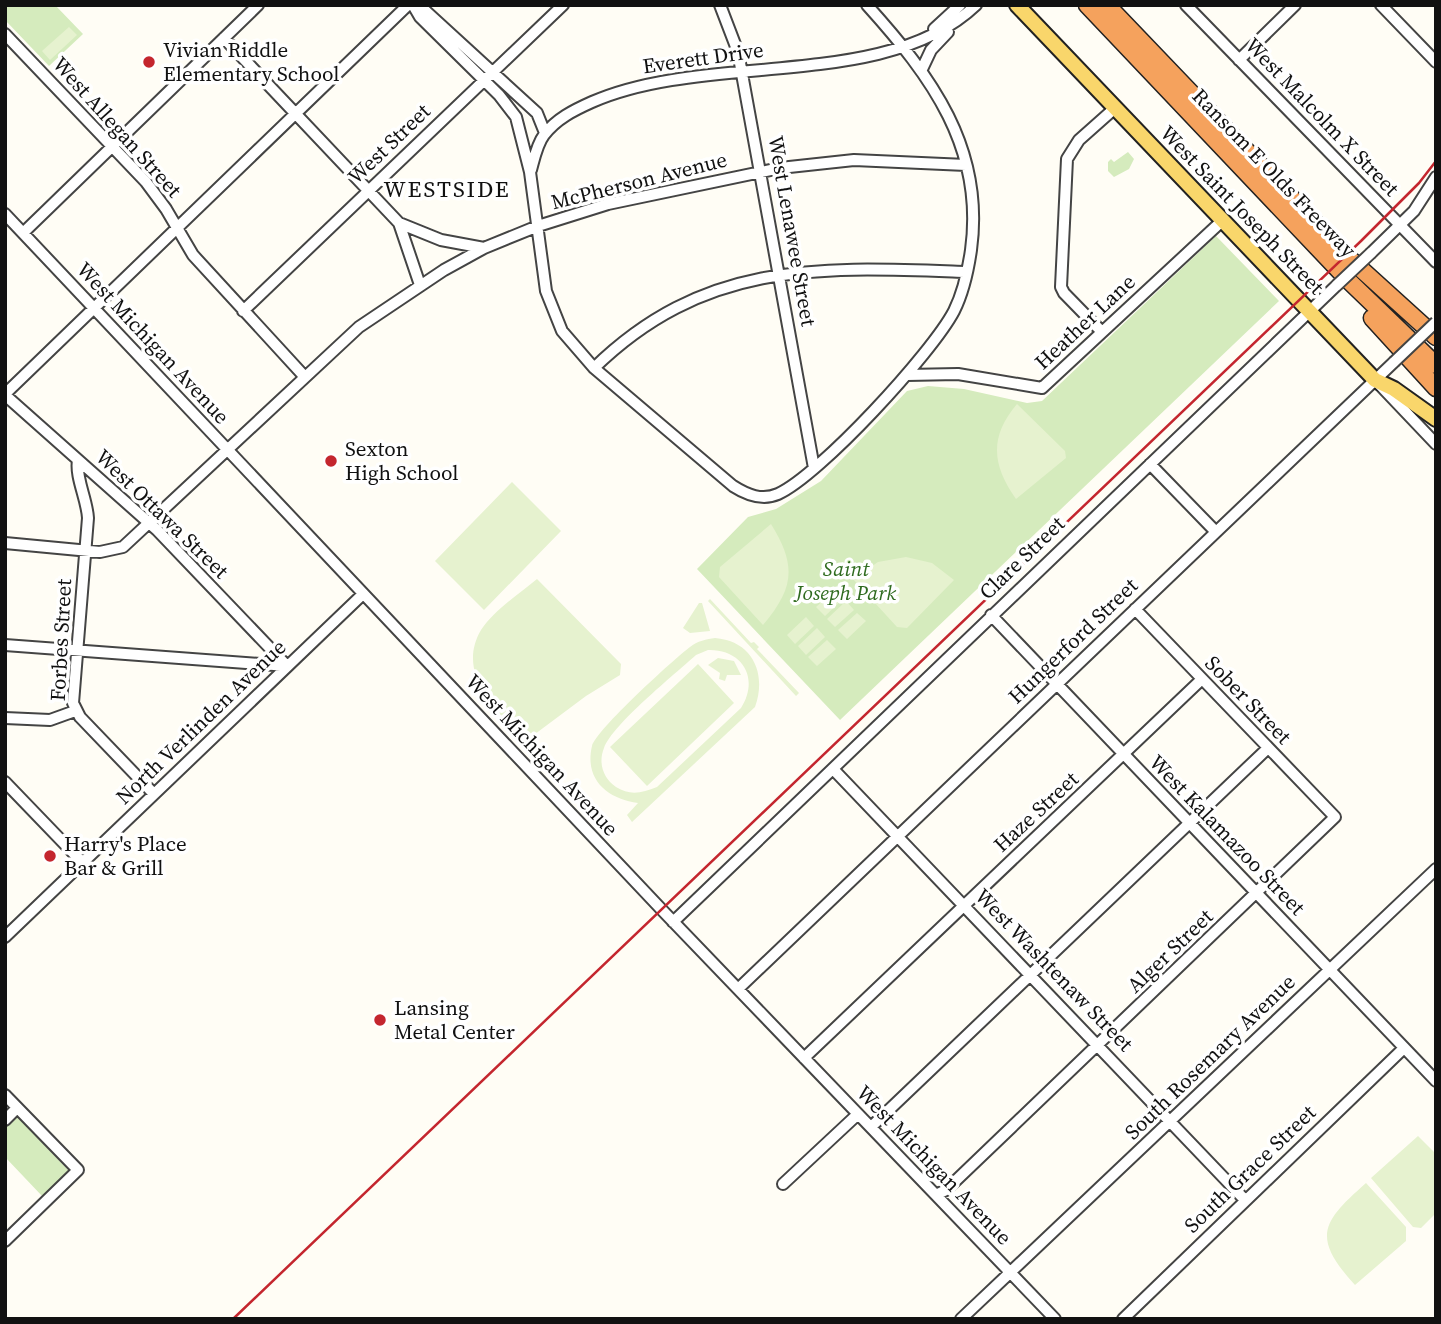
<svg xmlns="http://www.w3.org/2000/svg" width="1441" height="1324" viewBox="0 0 1441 1324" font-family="'Source Serif 4',serif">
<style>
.green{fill:#d5ebbd}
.pitch{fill:#e6f2cf;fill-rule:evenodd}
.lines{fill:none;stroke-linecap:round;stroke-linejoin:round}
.minor-casing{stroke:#444;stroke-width:14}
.major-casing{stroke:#222;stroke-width:18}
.highway-casing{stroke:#222;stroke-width:19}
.minor{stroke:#fff;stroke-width:10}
.major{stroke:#f9d66b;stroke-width:14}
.highway{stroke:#f5a25d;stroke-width:16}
.rail{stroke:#c4262e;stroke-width:2.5}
.minor-bridge-casing{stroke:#444;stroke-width:14;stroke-linecap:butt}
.minor-bridge{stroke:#fff;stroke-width:10}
.poi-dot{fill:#c4262e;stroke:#fff;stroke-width:2.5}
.labels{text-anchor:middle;stroke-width:7;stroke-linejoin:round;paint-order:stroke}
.poi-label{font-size:21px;fill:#111;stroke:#fff;text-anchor:start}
.street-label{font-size:21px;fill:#111;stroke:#fff}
.park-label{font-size:21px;font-style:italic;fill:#2f6b1f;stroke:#fff}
.neighbourhood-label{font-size:23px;letter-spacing:2px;fill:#111;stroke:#fff}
</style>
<rect width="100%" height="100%" fill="#fffdf5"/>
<path class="green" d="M5 5H55L83 34 49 66 5 20Z
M1128 152 1134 159 1129 169 1114 177 1108 171V162L1111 159 1114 162Z
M1216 236 1279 301 840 720 697 569 748 517 776 509 821 481 907 391 928 386 964 389 1027 403 1042 401Z
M16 1115 70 1172 43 1197 5 1157V1125Z"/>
<path class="pitch" d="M69 27 77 35 50 60 42 51Z
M1017 404 1065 451 1066 458 1016 499C992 465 989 437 1017 404Z
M512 482 561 531 484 610 435 561Z
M771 524C797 566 794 588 763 625L719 577 720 567Z
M906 557 932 563 954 580 907 628 897 627 853 579 878 562Z
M537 579 621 664 620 675 586 696 527 740C498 714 455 674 481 630 494 610 519 594 537 579Z
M836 589 844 598 825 616 816 607Z
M710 599 751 643 754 642 759 647 757 649 799 693 796 696 708 601Z
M846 601 854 610 835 627 827 619Z
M699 603H702L710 631 690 633 683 628Z
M857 613 866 621 847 639 838 630Z
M806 617 814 626 795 644 787 635Z
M817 628 825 637 806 655 798 646Z
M715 638C753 641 767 674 755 707L632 822 627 815 638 803C608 799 584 780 592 746 596 730 674 659 690 647 697 641 707 639 715 638ZM708 650C742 649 760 678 741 708L657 787C642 793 630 796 616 787 603 778 598 763 604 748 613 724 674 675 696 655Z
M827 640 836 649 817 666 808 657Z
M718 658 734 661 741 675H727L725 681 719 679 720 673 708 665Z
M698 664 734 703 647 786 610 747Z
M1418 1136 1436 1154V1213L1421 1228 1413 1227 1371 1178Z
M1366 1183 1406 1227V1241L1355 1285C1311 1237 1322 1222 1366 1183Z"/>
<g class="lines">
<defs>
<path id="minor" d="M413 5 420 17 499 95 516 117 530 172 546 291 562 331 594 368 733 486C747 495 762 501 778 494 820 475 932 353 954 311 963 293 968 271 971 250 985 148 931 76 867 5
M419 5 537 113 545 133
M720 5 738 52 814 468
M1186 5 1436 262
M1381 5 1436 62
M934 29 960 5
M5 34 146 182 166 209 193 255 304 376
M224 38 399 223 441 240 484 248
M1239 60 1295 5
M922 69 931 50 948 32
M531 170C534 159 537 144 544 135 556 119 574 110 592 102 708 51 885 92 976 5
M5 214 662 910 1055 1319
M399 223 420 285
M23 233 258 5
M1371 253 1414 211 1436 177
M243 311 563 5
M1102 332 1064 293 1061 287 1067 159 1079 140 1115 108
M594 368C706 259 822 267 967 272
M907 375 958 374 1042 388 1223 220
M1379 384 1436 444
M5 394 408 5
M5 395 157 530 287 666
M78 460C75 477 87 499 88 518L73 703 80 717 153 793
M1150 464 1216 532
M5 543 100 552 123 547 359 327 444 270 484 248 538 226 608 204 780 168 854 160 966 165
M991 615 1436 1081
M5 645 287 666
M5 718 50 720 75 711
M833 769 1245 1200
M5 782 82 862
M673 922 1337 285
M5 937 363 594
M738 989 1394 362
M804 1058 1202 679
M5 1095 78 1170 5 1241
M5 1120 17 1108
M871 1127 1268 748
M783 1184 858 1114
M936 1195 946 1190 1335 817 1135 609
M961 1319 1436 869
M1123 1319 1404 1048"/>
<path id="major" d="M1017 5 1375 380 1394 389 1436 419"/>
<path id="highway" d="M1087 5 1349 281 1436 365
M1107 5 1351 260 1436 337
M1372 318 1436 388"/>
</defs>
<use href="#minor" class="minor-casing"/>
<use href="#major" class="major-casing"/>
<use href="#highway" class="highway-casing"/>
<use href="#minor" class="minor"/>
<use href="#major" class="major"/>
<use href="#highway" class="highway"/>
<path class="rail" d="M233 1319 1361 241 1419 183 1436 161"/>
<defs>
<path id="minor-bridge" d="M1337 285 1371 253
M1394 362 1436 322"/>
</defs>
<use href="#minor-bridge" class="minor-bridge-casing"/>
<use href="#minor-bridge" class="minor-bridge"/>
</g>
<g class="poi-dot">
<circle cx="149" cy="62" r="7"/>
<circle cx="331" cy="461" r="7"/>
<circle cx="50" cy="856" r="7"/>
<circle cx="380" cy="1020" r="7"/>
</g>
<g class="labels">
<g class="poi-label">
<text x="163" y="57">Vivian Riddle<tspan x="163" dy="24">Elementary School</tspan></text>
<text x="345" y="456">Sexton<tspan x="345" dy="24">High School</tspan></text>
<text x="64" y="851">Harry's Place<tspan x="64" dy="24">Bar &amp; Grill</tspan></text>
<text x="394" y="1015">Lansing<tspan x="394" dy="24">Metal Center</tspan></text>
</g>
<g class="street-label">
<text transform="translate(703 58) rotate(-8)" y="7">Everett Drive</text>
<text transform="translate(1322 117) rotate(46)" y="7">West Malcolm X Street</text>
<text transform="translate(117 127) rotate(48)" y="7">West Allegan Street</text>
<text transform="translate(389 144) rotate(-44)" y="7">West Street</text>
<text transform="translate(1274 173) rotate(46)" y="7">Ransom E Olds Freeway</text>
<text transform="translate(639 181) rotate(-14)" y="7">McPherson Avenue</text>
<text transform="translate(1242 210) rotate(46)" y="7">West Saint Joseph Street</text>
<text transform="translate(792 231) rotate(80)" y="7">West Lenawee Street</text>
<text transform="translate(1085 322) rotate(-43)" y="7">Heather Lane</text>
<text transform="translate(153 343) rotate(47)" y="7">West Michigan Avenue</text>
<text transform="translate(162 514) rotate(44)" y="7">West Ottawa Street</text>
<text transform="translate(1022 558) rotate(-44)" y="7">Clare Street</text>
<text transform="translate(61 640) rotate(-87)" y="7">Forbes Street</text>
<text transform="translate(1073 641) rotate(-44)" y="7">Hungerford Street</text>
<text transform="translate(1248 700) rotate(46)" y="7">Sober Street</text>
<text transform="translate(201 722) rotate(-44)" y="7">North Verlinden Avenue</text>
<text transform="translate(542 755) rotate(47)" y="7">West Michigan Avenue</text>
<text transform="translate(1036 812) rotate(-43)" y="7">Haze Street</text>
<text transform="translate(1227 835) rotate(46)" y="7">West Kalamazoo Street</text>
<text transform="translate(1170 951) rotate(-44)" y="7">Alger Street</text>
<text transform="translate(1054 970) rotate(46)" y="7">West Washtenaw Street</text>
<text transform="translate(1210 1057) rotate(-44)" y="7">South Rosemary Avenue</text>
<text transform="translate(934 1165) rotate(46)" y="7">West Michigan Avenue</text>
<text transform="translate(1250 1169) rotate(-44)" y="7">South Grace Street</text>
</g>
<g class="park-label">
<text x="846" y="576">Saint<tspan x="846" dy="24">Joseph Park</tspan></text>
</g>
<g class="neighbourhood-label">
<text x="447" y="197">WESTSIDE</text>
</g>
</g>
<rect width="1441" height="1324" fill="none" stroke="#111111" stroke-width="14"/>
</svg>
